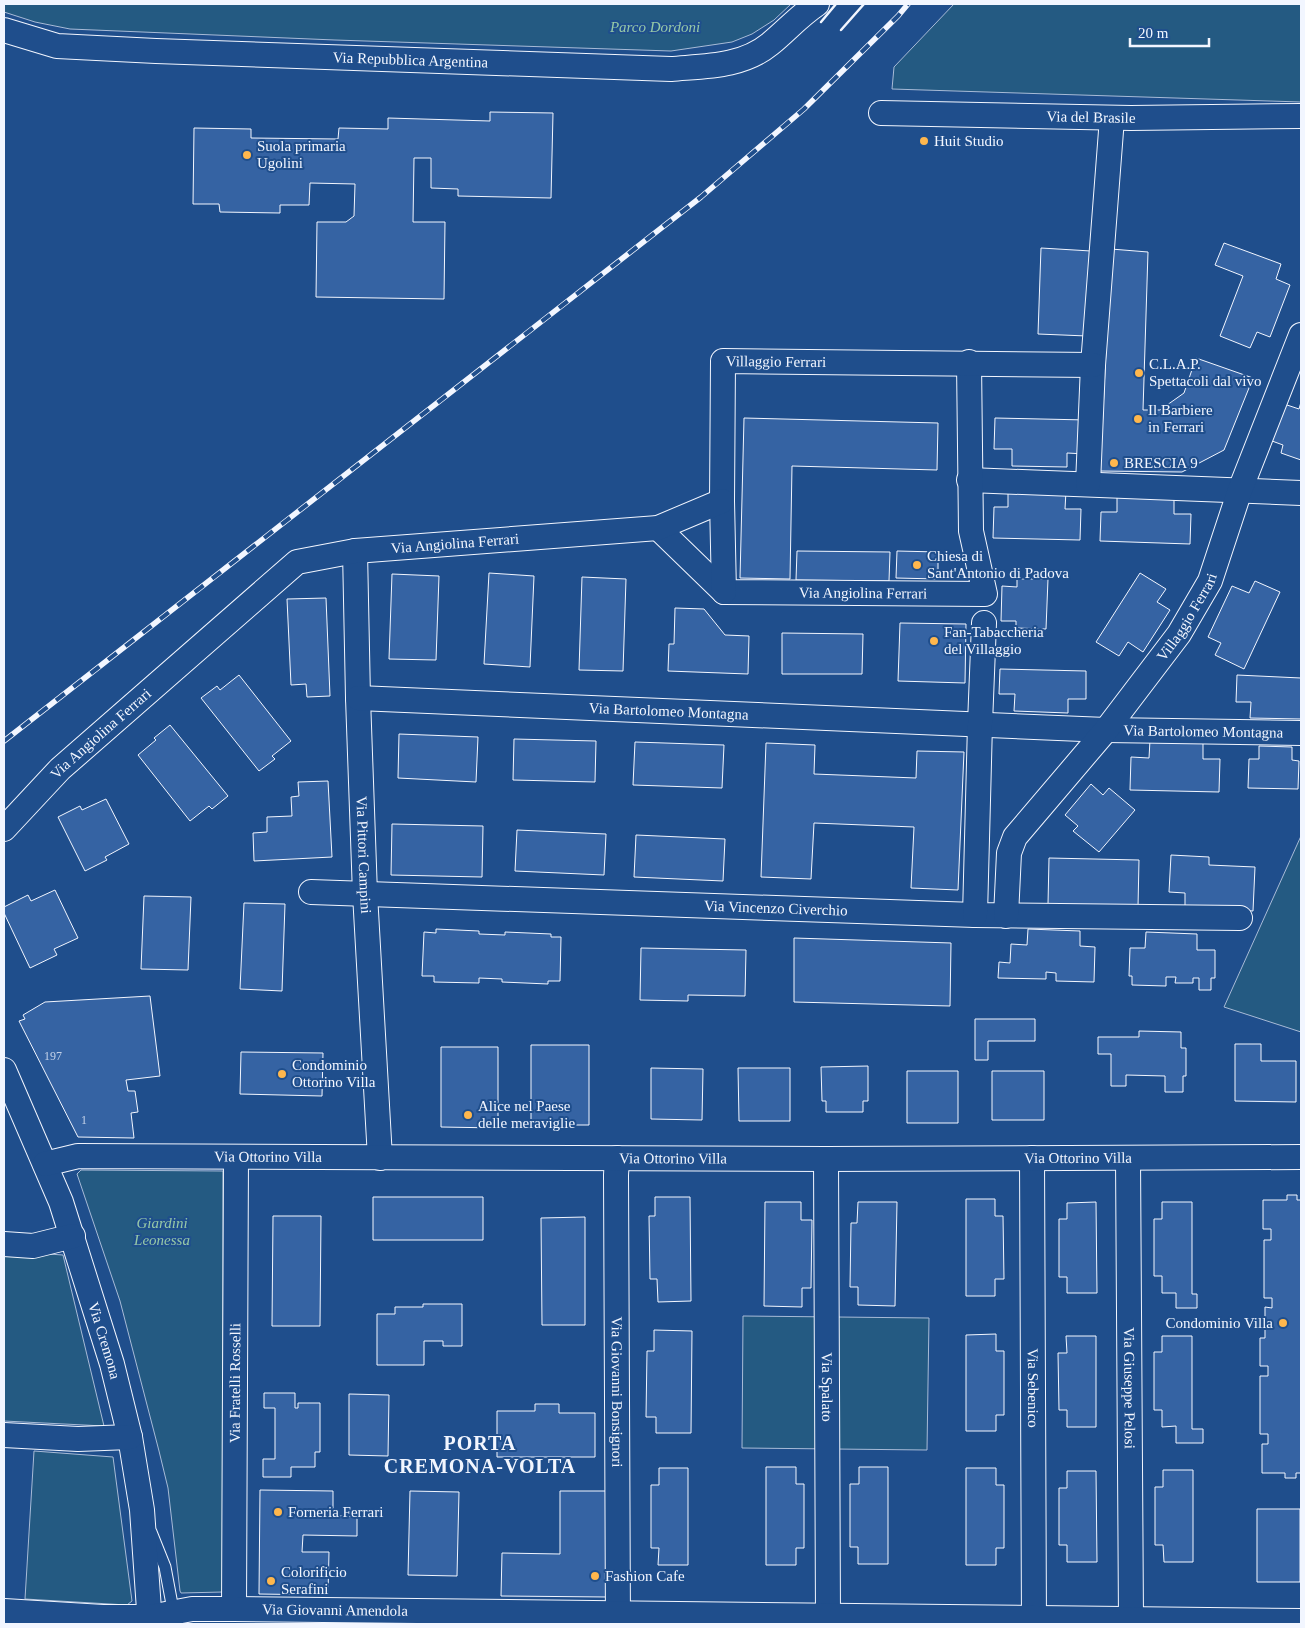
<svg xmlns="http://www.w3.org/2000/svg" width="1305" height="1628" viewBox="0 0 1305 1628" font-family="Georgia,serif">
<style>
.green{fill:#245a82;stroke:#a8bbd7}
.building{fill:#3563a3;stroke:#f2f6ff}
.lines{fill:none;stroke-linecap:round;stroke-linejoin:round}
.service-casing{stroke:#f2f6ff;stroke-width:13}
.minor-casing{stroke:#f2f6ff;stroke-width:26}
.service{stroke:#1f4e8c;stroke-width:11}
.minor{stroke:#1f4e8c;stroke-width:24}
.rail-casing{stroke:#f2f6ff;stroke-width:5.5}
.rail{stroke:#1f4e8c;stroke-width:4;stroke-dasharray:11;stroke-linecap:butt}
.wall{stroke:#f2f6ff;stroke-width:2.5}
.poi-dot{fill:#ffb74d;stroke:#1f4e8c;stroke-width:2}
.labels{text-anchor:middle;stroke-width:4;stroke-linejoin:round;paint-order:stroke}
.number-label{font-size:12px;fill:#c3d1e8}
.park-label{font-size:15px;font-style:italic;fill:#97c8a6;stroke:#1f4e8c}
.street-label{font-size:15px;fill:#f2f6ff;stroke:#1f4e8c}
.poi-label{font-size:15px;fill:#f2f6ff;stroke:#1f4e8c;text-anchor:start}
.district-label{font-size:20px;font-weight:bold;letter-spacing:1px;fill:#f2f6ff;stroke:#1f4e8c}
</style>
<rect width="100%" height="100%" fill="#1f4e8c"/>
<path class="green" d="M4 4H791L774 20 752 34 732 42 671 51 335 40 70 29 35 22 4 12Z
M954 4H1301V102L892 89 894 67Z
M1301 836V1032L1224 1007Z
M81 1170 223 1171V1592L181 1593 180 1591 168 1488 159 1451 120 1301 77 1174Z
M4 1251 63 1255 104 1426 4 1421Z
M743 1316 929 1318 927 1450 742 1448Z
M34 1451 113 1457 132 1601 127 1605 25 1599Z"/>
<path class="building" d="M490 112 553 113 551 198 458 196V189L431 188V158H414L413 222H445L444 299 316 297 317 222H346L354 216 355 184 310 183 309 205H280V213L220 212 219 204H193L194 128 251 129V138L338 139 339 128 388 129V118L490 121Z
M1224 243 1281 264 1276 279 1290 285 1270 337 1257 332 1250 348 1220 336 1243 276 1215 265Z
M1041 248 1091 251 1087 336 1038 334Z
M1111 249 1148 252 1143 410H1160L1184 393 1196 358 1253 378 1224 450 1182 472 1100 471Z
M1301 402V460L1281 453 1283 445 1272 441 1284 404 1299 409Z
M744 418 938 423 937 470 792 466 790 579 740 578Z
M995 418 1087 420 1086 454 1067 453V467L1012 466V449H994Z
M1008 490 1066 491 1065 509H1081L1080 540 993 538 994 507H1008Z
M1117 494 1174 495V514H1191L1190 544 1100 541 1101 512H1117Z
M797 551 890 552 889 581 796 580Z
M897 551 938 552V579L896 578Z
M489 573 534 576 530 667 484 664Z
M1140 573 1166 589 1157 602 1170 610 1143 652 1128 642 1119 656 1096 642Z
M392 574 439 576 436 660 389 659Z
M582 577 626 579 623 671 579 670Z
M1017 579H1048L1046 629 1016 628V621H1001L1002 586 1017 587Z
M1255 581 1280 592 1244 669 1215 655 1221 643 1208 637 1232 586 1249 593Z
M326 598 330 696 307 697 306 684 291 685 287 599Z
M675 608 704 609 725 635 749 636 748 674 668 671 669 644H674Z
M900 623 966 624 965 683 898 681Z
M782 633 863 634 862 674H782Z
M1000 669 1086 671V699H1068V713L1014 711 1015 694H999Z
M239 675 291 741 272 756 275 759 259 771 201 698 217 686 220 690Z
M1237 675 1301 678V719L1250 718 1251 702H1236Z
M170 725 228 796 212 809 209 806 190 821 138 755 156 740 154 738Z
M399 734 478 737 476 782 398 778Z
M514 739 596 741 595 782 513 780Z
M1150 740 1203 741V759H1220L1219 792 1130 790 1131 757 1149 758Z
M635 742 724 745 722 788 633 785Z
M766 743 815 745 814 774 916 778 917 751 964 752 958 890 911 888 914 827 814 823 811 879 761 877Z
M1259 746 1292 747V760L1299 761 1298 789 1248 788 1249 759H1259Z
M328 781 332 857 254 861 253 833 267 832V817L292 816 291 797 299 796 298 782Z
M1091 784 1103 795 1109 788 1135 810 1099 852 1073 831 1078 826 1065 815Z
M106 799 129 844 105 857 107 860 85 871 58 817 80 806 82 810Z
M392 824 483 826 482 877 391 875Z
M517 830 606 834 604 875 515 871Z
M636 835 725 839 723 881 634 877Z
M1171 855 1209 857V865L1255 867 1253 911 1185 908V893L1169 892Z
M1049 858 1139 860 1138 907 1048 904Z
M55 890 78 938 54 949 57 955 30 968 4 913V907L28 895 31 901Z
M144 896 191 897 188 970 141 969Z
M244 903 285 904 282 991 240 989Z
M436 929 479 931V934L505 935V932L551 934V937H561L560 981H548V984L502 982V979L479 978V983L434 982V976H422L424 932 436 933Z
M1028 929 1080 931V946L1095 947 1094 982 1056 981V973L1046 972V979L998 978 999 962 1010 963 1011 944 1027 945Z
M1146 932 1197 934V950H1215V978H1211V990H1199V978H1193V983H1175L1176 977H1166V986L1132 985V976H1129L1130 948H1145Z
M794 938 951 943 950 1006 794 1002Z
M641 948 746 950 745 996 688 995V1001L640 1000Z
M150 996 160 1076 126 1080 128 1091H135L138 1112 131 1113 134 1138 78 1137 19 1021 25 1019 23 1015 45 1002Z
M975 1019H1035V1041H988V1060H975Z
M1139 1031 1181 1032V1048H1186V1076H1183V1092H1165V1076L1126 1075V1086H1111V1054H1098V1037H1139Z
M1235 1044H1261V1061H1296V1102L1235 1101Z
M531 1045H589V1125H531Z
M441 1047H498V1128L441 1127Z
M241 1052 323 1053 322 1096 240 1094Z
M868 1066V1101H863V1112H826V1101H822L821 1067Z
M651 1068 703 1069 702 1120 651 1119Z
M738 1068H790V1121H739Z
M907 1071H958V1123H907Z
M992 1071H1044V1120H992Z
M1287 1195H1297V1200H1301V1473H1296V1478H1285V1473H1262V1444H1268V1434H1260V1376H1268V1366H1260V1338H1265V1307L1272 1308V1298H1264V1240H1271V1229H1263V1200H1287Z
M373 1197H483V1240H373Z
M655 1197H690L691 1301 658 1302 657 1279H650L649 1216H655Z
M966 1199H995V1216H1003L1004 1279H995V1296H966Z
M765 1202H801V1220H812L811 1288H802V1307L764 1306Z
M858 1202H897L895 1306 858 1305V1287H850L851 1223H857Z
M1096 1202 1097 1293H1067V1277H1059V1219H1067V1203Z
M1162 1202H1192V1294H1197V1308H1176V1293H1162V1276H1154V1219H1162Z
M273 1216H321L320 1326H272Z
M585 1217V1325H542L541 1218Z
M423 1304H462V1346H443V1341H424V1365H377V1314H395V1307H423Z
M654 1330 692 1331 691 1433H656V1417H646L647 1351H654Z
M996 1334V1351H1004V1415H996V1431H966V1335Z
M1066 1336H1096V1427H1067V1410H1059L1058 1353H1067Z
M1162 1336H1192V1429H1203V1443H1176V1426L1162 1427V1410H1154V1352H1162Z
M264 1393H295V1408H298V1403H320V1452H315V1467H291V1477H263V1459H275V1408H264Z
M349 1394 389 1395 388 1456 349 1455Z
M535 1404H559V1413H595V1457H497V1411H535Z
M766 1467H796V1484H804V1548H796V1565H766Z
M859 1467H888V1564H858V1547H850V1484H859Z
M659 1468H688V1565H658L659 1548H651V1485H659Z
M966 1468H996V1485H1004V1548H996V1565H966Z
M1163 1470H1193V1562H1164L1163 1545H1155V1487H1163Z
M1067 1471H1096L1097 1562H1067V1545H1059V1488H1067Z
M260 1490 333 1491V1516H357V1536L303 1535 302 1552H329L328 1595 259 1594Z
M410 1491 459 1492 457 1576 408 1575Z
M560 1491H609L608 1597 501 1596 502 1553 560 1554Z
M1257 1509H1300V1582H1257Z"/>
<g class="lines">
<defs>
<path id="service" d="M151 1532 165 1567 174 1615"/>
<g id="minor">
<path id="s1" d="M4 30 57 46 156 51 671 69C705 66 742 67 770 44 786 31 799 16 817 4"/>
<path id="s2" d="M881 113 1131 118 1301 116"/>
<path d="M969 480 1301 493"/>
<path d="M1088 484 1093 365 1112 118"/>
<path id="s3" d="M658 528 724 592 985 594 971 531 969 362"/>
<path id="s4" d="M355 551 358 698 365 894 380 1158"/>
<path id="s5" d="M724 592 722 501 723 361 1093 365"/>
<path id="s6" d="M358 698 1106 730 1301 733"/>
<path id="s7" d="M4 829 60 769 297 562 355 551 658 528 722 501"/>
<path id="s8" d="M311 892 975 915 1240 918"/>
<path d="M975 915 980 724 984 623"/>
<path id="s9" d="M1006 916 1009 853 1015 837 1106 730 1179 634 1210 581 1240 490 1301 335"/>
<path id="s10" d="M4 1070 61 1202 112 1364 130 1437 142 1510 150 1624"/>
<path id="s11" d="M617 1158 616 1175 618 1624"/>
<path id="s12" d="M1032 1158 1034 1624"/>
<path id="s13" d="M1128 1158 1131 1619"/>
<path id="s14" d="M826 1159 828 1615"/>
<path id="s15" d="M45 1164 78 1156 826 1159 1301 1157"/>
<path d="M4 1244 33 1246 73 1236"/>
<path d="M4 1435 78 1439 130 1437"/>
<path id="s16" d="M234 1609 236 1158"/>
<path id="s17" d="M4 1611 103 1617H150L192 1609H234L1301 1621"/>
</g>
</defs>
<use href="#service" class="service-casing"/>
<use href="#minor" class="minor-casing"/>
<use href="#service" class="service"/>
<use href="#minor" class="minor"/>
<defs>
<path id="rail" d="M4 741 701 197 804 109 898 16 908 4"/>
</defs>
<use href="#rail" class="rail-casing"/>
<use href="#rail" class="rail"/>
<path class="wall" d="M821 22 836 4
M841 30 864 4"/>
</g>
<g class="poi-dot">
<circle cx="924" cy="141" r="5"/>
<circle cx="247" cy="155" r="5"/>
<circle cx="1139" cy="373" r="5"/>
<circle cx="1138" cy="419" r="5"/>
<circle cx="1114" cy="463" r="5"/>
<circle cx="917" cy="565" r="5"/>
<circle cx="934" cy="641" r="5"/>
<circle cx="282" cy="1074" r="5"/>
<circle cx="468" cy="1115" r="5"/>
<circle cx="1283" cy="1323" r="5"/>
<circle cx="278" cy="1512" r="5"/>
<circle cx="595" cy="1576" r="5"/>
<circle cx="271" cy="1581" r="5"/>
</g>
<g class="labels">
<g class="number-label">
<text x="53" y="1060">197</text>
<text x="84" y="1124">1</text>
</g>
<g class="park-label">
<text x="655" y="32">Parco Dordoni</text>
<text x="162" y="1228">Giardini<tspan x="162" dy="17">Leonessa</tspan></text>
</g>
<g class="street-label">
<text dy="5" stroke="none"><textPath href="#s1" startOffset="409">Via Repubblica Argentina</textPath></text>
<text dy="5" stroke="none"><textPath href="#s2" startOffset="210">Via del Brasile</textPath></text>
<text dy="5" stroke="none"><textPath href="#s5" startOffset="284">Villaggio Ferrari</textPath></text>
<text dy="5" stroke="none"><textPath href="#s7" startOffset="556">Via Angiolina Ferrari</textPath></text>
<text dy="5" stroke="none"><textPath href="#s3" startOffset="231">Via Angiolina Ferrari</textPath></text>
<text dy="5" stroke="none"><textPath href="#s9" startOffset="360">Villaggio Ferrari</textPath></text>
<text dy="5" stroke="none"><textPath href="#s6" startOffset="311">Via Bartolomeo Montagna</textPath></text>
<text dy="5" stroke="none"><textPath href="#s6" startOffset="846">Via Bartolomeo Montagna</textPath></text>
<text dy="5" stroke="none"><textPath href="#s7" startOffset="136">Via Angiolina Ferrari</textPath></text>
<text dy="5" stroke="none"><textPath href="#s4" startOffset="304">Via Pittori Campini</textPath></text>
<text dy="5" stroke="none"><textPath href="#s8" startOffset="465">Via Vincenzo Civerchio</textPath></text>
<text dy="5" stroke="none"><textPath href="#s15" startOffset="224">Via Ottorino Villa</textPath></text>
<text dy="5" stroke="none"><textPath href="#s15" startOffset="1034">Via Ottorino Villa</textPath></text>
<text dy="5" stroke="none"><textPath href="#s15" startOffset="629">Via Ottorino Villa</textPath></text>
<text dy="5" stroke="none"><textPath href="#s10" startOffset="289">Via Cremona</textPath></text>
<text dy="5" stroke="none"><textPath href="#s16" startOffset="226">Via Fratelli Rosselli</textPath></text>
<text dy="5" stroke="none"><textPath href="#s14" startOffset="228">Via Spalato</textPath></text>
<text dy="5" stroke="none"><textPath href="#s12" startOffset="230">Via Sebenico</textPath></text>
<text dy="5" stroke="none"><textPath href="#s13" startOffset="230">Via Giuseppe Pelosi</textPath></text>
<text dy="5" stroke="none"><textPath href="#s11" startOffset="234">Via Giovanni Bonsignori</textPath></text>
<text dy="5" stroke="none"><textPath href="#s17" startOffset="332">Via Giovanni Amendola</textPath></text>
</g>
<g class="poi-label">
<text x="934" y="146">Huit Studio</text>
<text x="257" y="151">Suola primaria<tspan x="257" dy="17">Ugolini</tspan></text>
<text x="1149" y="369">C.L.A.P.<tspan x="1149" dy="17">Spettacoli dal vivo</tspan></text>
<text x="1148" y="415">Il Barbiere<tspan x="1148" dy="17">in Ferrari</tspan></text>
<text x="1124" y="468">BRESCIA 9</text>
<text x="927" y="561">Chiesa di<tspan x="927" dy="17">Sant'Antonio di Padova</tspan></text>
<text x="944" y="637">Fan-Tabaccheria<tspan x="944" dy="17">del Villaggio</tspan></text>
<text x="292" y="1070">Condominio<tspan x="292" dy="17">Ottorino Villa</tspan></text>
<text x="478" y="1111">Alice nel Paese<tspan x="478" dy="17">delle meraviglie</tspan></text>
<text x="1273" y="1328" text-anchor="end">Condominio Villa</text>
<text x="288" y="1517">Forneria Ferrari</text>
<text x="281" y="1577">Colorificio<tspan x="281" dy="17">Serafini</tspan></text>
<text x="605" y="1581">Fashion Cafe</text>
</g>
<g class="district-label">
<text x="480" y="1450">PORTA<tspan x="480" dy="23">CREMONA-VOLTA</tspan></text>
</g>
</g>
<rect width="1305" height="1628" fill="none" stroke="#f2f6ff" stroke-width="10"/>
<path d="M1130 38v8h79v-8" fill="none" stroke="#f2f6ff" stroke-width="2.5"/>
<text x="1138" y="38" font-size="15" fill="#f2f6ff" stroke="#1f4e8c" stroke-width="4" paint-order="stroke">20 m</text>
</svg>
